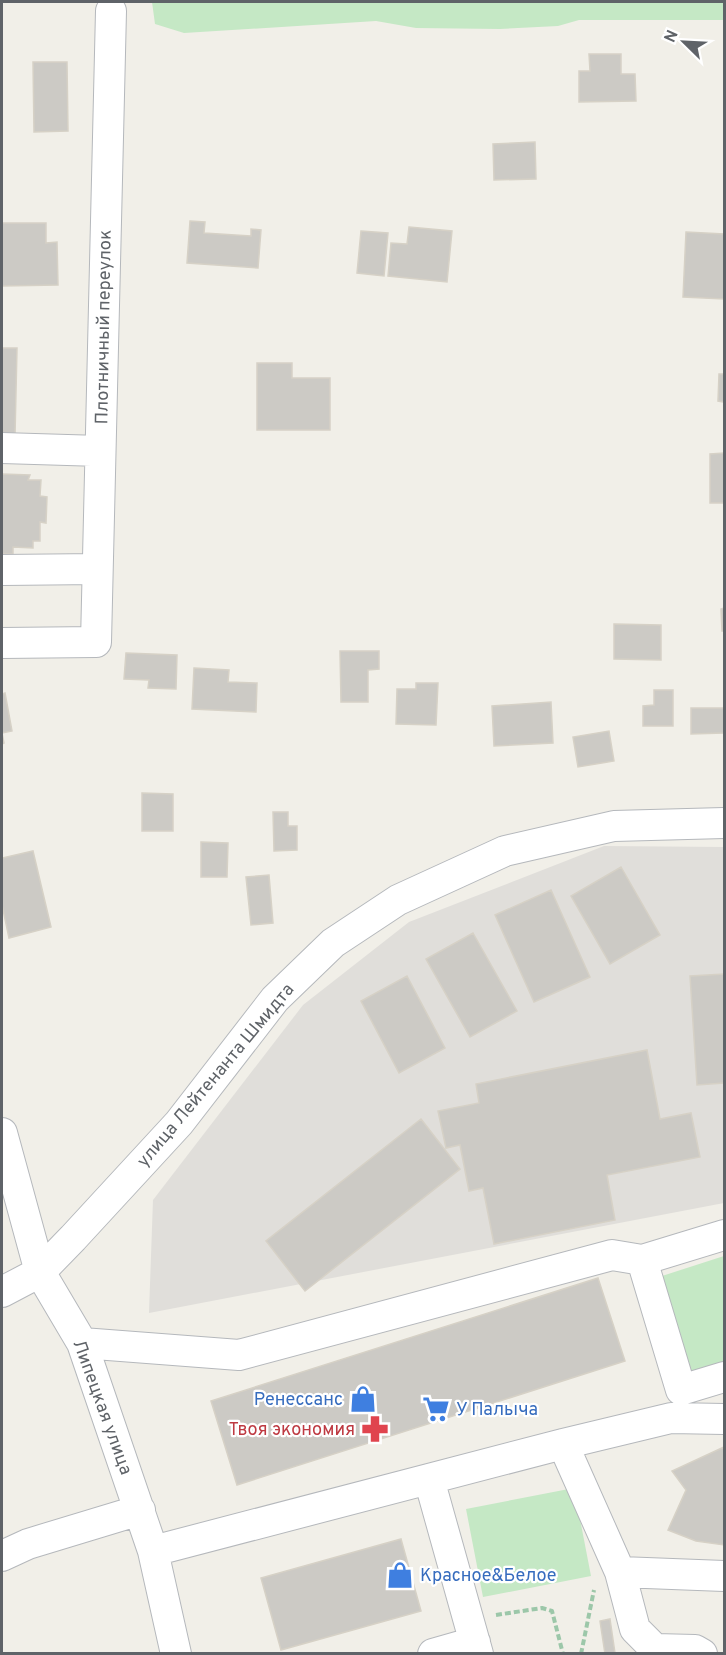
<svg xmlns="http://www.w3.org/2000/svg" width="726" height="1655" viewBox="0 0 726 1655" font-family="Overpass,sans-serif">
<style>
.industrial{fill:#e0deda}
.green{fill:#c5e8c5}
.building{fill:#cccac5;stroke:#d6d1c6;stroke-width:1.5}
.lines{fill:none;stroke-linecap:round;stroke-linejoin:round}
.minor-casing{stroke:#b5b8bc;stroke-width:32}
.path{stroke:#9cc7a9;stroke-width:4;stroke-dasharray:6 3;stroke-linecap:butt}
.minor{stroke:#fff;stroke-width:30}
.labels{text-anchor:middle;stroke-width:4.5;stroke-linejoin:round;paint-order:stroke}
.street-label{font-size:18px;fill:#5f6368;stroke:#fff}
.shop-label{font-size:18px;fill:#366cbe;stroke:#fff;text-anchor:start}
.health-label{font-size:18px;fill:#be3a42;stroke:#fff;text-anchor:end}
</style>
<rect width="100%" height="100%" fill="#f1efe8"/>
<path class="industrial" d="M604 846 724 847V1203L149 1313 153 1200 303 1005 409 922Z"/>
<path class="green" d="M152 2H724V20H579L558 26 500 29 416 28 376 21 184 33 155 24Z
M724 1256V1362L691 1372 662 1276Z
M574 1488 591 1576 483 1597 466 1509Z"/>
<path class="building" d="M589 54H621V74H635L636 101 579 102V71H590Z
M33 62H67L68 131 34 132Z
M535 142 536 179 494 180 493 144Z
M190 221 205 222 204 233 251 236V229L261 230 258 268 187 263Z
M2 223H46V243L57 242 58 285 2 286Z
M409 227 452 231 447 282 388 276 391 243 407 244Z
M361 231 388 233 384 276 357 273Z
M686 232 724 234V299L683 297Z
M2 348H17L15 436H2Z
M257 363H292V378H330V430H257Z
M719 374H724V402L718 401Z
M724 453V503H710V454Z
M2 474 30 475 28 480H41L40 496 47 497 46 523 40 522V541H33V548L13 547V554H2Z
M724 608V631H722L721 609Z
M614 624 661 625V660L614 659Z
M340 651H379V669L368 670V702H341Z
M126 653 177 655 176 689 148 688 149 680 124 679Z
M194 668 229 670 228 682 257 683 256 712 192 709Z
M416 683H438L436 725 396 724 397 689H416Z
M654 690H673V726H643V706L654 705Z
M5 693 12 731 2 733 4 743 2 744V694Z
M551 702 553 743 494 746 492 706Z
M691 708H724V733L691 734Z
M609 731 614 761 578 767 573 737Z
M142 793 173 794V831H142Z
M273 812H288V826H297V850L274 851Z
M201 842 228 843 227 877H201Z
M33 851 51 927 9 938 2 905V858Z
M621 867 660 935 610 964 571 896Z
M269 875 273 923 251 925 246 877Z
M551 890 590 977 534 1002 495 915Z
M473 933 517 1011 470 1037 426 959Z
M724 974V1083L697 1085 690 976Z
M407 976 445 1048 399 1073 361 1001Z
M647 1050 660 1119 691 1113 700 1157 607 1175 615 1220 494 1244 483 1188 469 1191 460 1145 446 1148 438 1111 479 1103 476 1084Z
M421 1119 460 1169 305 1291 266 1241Z
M598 1278 625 1361 237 1485 211 1401Z
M724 1447V1545L696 1541 668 1530 686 1490 672 1471Z
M401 1539 421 1611 281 1650 261 1578Z
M610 1619 615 1653 605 1654 600 1621Z"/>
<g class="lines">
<defs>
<path id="minor" d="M2 448 100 451
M2 570 97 569
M2 643 96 642 111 11
M2 1133 40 1272 82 1343 153 1551 176 1654
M642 1260 681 1390 724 1377
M2 1292 40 1272 73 1238 179 1123 275 999 333 943 398 900 505 851 614 826 724 823
M82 1343 239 1355 612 1255 642 1260 724 1235
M563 1444 620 1572 724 1576
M429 1479 478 1654
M153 1551 563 1444 671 1418 724 1419
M2 1556 28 1544 140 1510
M620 1572 635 1629 655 1649 695 1650 702 1654
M433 1654 475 1642"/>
</defs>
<use href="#minor" class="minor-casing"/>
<path class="path" d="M496 1615 542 1608 552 1611 563 1654
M581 1654 594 1590"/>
<use href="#minor" class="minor"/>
</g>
<defs>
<symbol id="shop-bare" viewBox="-9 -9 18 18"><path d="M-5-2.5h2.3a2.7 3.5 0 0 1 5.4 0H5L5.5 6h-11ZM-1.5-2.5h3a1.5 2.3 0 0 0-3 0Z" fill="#3f7fe0" stroke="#fff" stroke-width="2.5" paint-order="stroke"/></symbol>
<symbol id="supermarket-bare" viewBox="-9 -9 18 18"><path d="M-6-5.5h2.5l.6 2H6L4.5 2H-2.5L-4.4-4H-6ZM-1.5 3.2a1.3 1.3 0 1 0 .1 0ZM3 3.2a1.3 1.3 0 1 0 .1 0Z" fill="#3f7fe0" stroke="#fff" stroke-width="2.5" paint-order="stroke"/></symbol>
<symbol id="pharmacy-bare" viewBox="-9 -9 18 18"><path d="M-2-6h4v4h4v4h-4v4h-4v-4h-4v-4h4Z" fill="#e0444e" stroke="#fff" stroke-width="2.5" paint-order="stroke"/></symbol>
</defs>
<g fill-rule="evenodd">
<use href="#shop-bare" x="344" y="1380" width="38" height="38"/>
<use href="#supermarket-bare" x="417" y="1390" width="38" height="38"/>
<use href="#pharmacy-bare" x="356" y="1410" width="38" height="38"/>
<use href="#shop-bare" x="381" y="1556" width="38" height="38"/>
</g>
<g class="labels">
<g class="street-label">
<text transform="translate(103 327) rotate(-89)" y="6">Плотничный переулок</text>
<text transform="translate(215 1075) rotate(-50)" y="6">улица Лейтенанта Шмидта</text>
<text transform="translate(103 1407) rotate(70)" y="6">Липецкая улица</text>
</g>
<g class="shop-label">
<text x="343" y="1405" text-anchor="end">Ренессанс</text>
<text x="456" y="1415">У Палыча</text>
<text x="420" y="1581">Красное&amp;Белое</text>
</g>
<g class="health-label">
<text x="355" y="1435">Твоя экономия</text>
</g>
</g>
<rect width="726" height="1655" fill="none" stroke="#5f6368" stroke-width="6"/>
<g transform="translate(684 42) rotate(294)" stroke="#ffffff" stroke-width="4.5" paint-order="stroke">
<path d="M0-4.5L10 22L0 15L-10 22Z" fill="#5f6368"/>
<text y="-9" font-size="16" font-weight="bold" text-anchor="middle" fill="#5f6368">N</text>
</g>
</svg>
